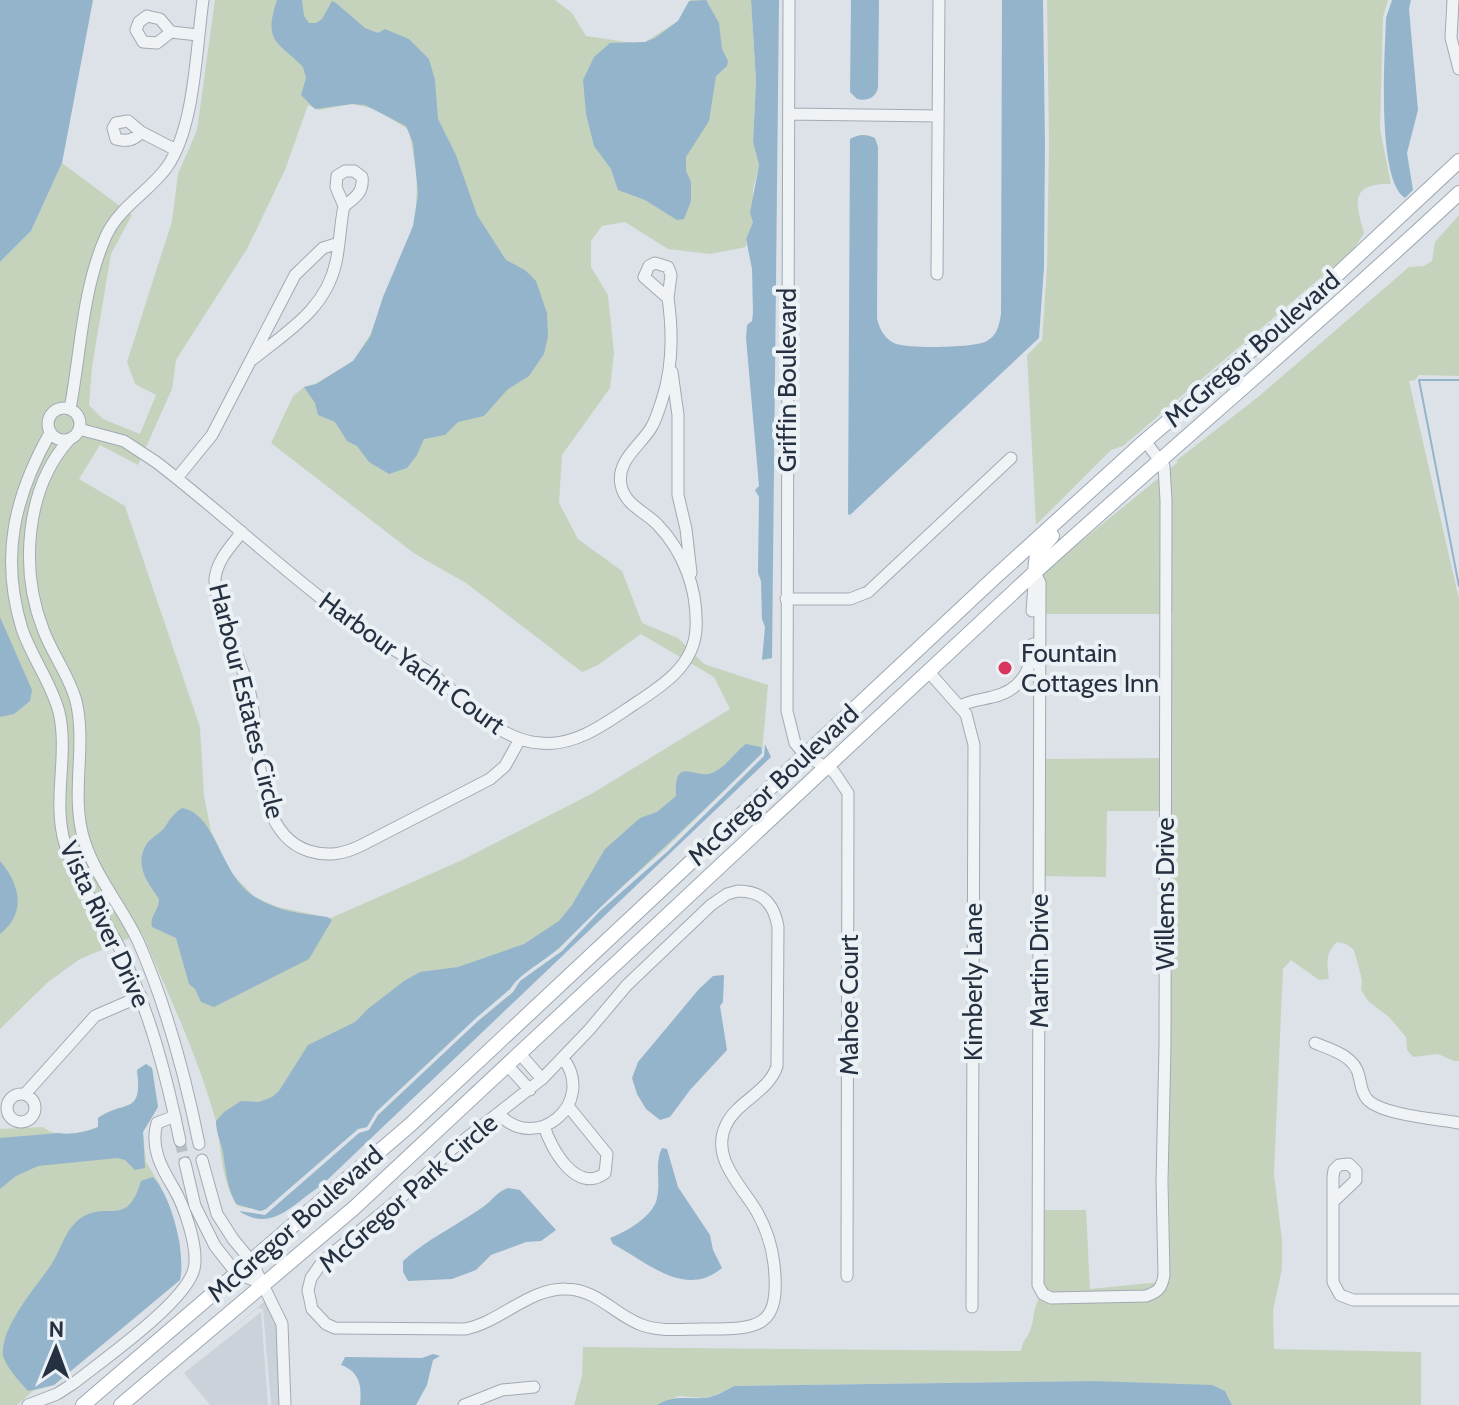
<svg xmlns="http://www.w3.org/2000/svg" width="1459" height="1405" viewBox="0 0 1459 1405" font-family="Cabin,sans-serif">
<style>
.built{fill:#cbd2da}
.green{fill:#c5d3bd;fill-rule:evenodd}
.water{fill:#94b4cc}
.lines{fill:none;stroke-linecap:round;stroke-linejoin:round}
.stream{stroke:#94b4cc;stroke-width:2}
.minor-tunnel{stroke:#b8bfc6;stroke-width:11;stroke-dasharray:11 5.5;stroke-linecap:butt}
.minor-casing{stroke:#a2a9b2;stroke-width:13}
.major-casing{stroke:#9ba8b5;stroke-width:16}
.minor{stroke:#f0f3f6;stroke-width:11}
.major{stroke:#fff;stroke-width:14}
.poi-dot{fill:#d9365d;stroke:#ecf1f6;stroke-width:3}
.labels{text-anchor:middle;stroke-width:8;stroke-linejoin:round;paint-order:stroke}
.street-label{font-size:26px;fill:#253140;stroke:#ecf1f6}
.poi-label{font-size:26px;fill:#253140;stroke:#ecf1f6;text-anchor:start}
</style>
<rect width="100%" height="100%" fill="#dde2e8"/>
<path class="built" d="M266 1300 277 1325 281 1405H271L263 1309 258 1308 225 1335Z
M261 1312 268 1405H210L184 1373Z"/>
<path class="green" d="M215 0H555L572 13 586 36 633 43 645 42 678 21 690 0H751L756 81 753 142 759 165 753 190V222L746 239V247L710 254 668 249 625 222 602 226 591 241V267L608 295 614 353 610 388 562 455 559 503 578 539 622 571 642 623 678 638 704 664 768 685 762 753 666 848 598 908 560 948 518 978 510 989 476 1018 376 1112 367 1127 358 1129 263 1211 238 1206C220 1182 222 1146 215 1118 197 1054 168 994 142 933L80 959 48 982 0 1029V262L31 231 62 163 132 215 111 254 92 367 89 405 103 419 140 434 156 395 135 384 127 362 172 221 178 174 197 130ZM352 104 375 109 409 130 417 176 416 214 410 238 383 297 374 329 353 361 316 384 304 387 293 396 271 443 415 554 466 583 582 672 598 665 641 634 714 677 730 709 593 793 460 861 331 918 277 907 255 897 232 874 211 831 204 796 200 727 125 506 79 479 100 445 138 465 172 389 176 360 247 249 285 170 308 105 319 110Z
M1047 0H1388L1383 17 1380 129 1391 184C1350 183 1355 202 1364 233L1353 250 1123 446 1111 450 1036 525 1027 355 1042 340 1047 267 1049 144Z
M1459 215V376L1419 375 1415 380 1409 381 1459 599V1061H1454L1438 1054 1413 1057 1407 1050 1406 1037 1389 1017 1368 1001 1361 990 1362 980 1354 950 1346 944 1337 942C1325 953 1327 964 1329 979L1319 980 1291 960 1283 969 1274 1174 1282 1240V1269L1273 1311 1274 1349 1421 1352V1405H1232L1225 1391 1093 1381 734 1386 714 1396 703 1398 679 1396 657 1405H574L582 1376 583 1347 1021 1351C1022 1342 1025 1341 1029 1333 1035 1321 1032 1309 1041 1294L1042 1210H1086L1090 1289 1170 1281 1165 811H1107L1106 877 1037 876 1042 759 1168 758 1173 614H1044L1040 575 1177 463V460L1258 397 1409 267 1424 266 1432 261 1435 242Z
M146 1064 152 1068 158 1107 143 1132 146 1162 160 1185 180 1243V1280L54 1385 33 1391 17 1405H0V1129L43 1127C56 1139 81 1133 98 1127V1118C124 1100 144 1115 137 1070Z"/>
<path class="water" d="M0 0H93L62 163 31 231 0 262Z
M277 0H302L304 16 309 23H316L322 19 332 1 336 3 365 28 378 33 385 29 409 39 429 59 435 80 438 119 456 155 477 215 506 260 525 270 536 281 547 313 548 336 544 354 529 376 507 390 484 416 458 422 445 435 424 439 417 455 407 468 389 474 369 462 357 446 347 441 335 422 318 415 315 403 304 387 316 384 353 361 370 337 383 297 413 226 418 194 413 143 406 126 365 105 352 104 315 109 301 95 306 78 303 67C277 41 263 42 277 0Z
M706 0 719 23 722 49 728 61 727 66 716 76 709 121 686 157V171L691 182V201L684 219 677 220 645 200 618 190 611 169 594 146 586 114 583 80 594 57 610 43 645 42 655 38 678 21 689 1Z
M751 0H779L772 658 762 660 765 627 762 619 761 581 758 573 759 497 755 490 759 486 746 338 747 325 752 321 753 313 752 269 746 239 753 222 750 213 759 165 753 142 756 81Z
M851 0H879L878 88C875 99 866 101 857 99L850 92Z
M1002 0H1043L1045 144 1044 267 1039 338 850 515 848 514 850 139C859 134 866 134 875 138L878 147 877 318C879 328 884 338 894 343 905 349 977 348 987 341 997 335 999 326 1001 314Z
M1392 0H1411L1409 9 1418 110 1407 153 1413 190 1405 198C1376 180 1385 52 1386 18Z
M0 617 32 690 30 701 14 714 0 717Z
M746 744 761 747 762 753C697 819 627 880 562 945 546 961 522 971 510 989L476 1018 376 1112 367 1127 358 1129 266 1209 260 1211 236 1204C227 1187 226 1171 223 1153 221 1142 216 1133 216 1121L224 1112 241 1101 259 1102 272 1097 279 1091 308 1045 355 1022 369 1008 404 981 420 972 458 967 524 944 559 921 572 905 605 849 640 818 657 812 676 796C674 754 695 780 712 773 725 768 735 752 746 744Z
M765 744 771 757 322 1185C294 1202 273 1234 239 1211L265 1215 359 1133 369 1130 378 1115 478 1021 513 992 520 981 562 951 600 911 668 851 764 756Z
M182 808C217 814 219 874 255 897 277 911 302 914 327 917L332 920 309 959 214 1007 201 1002 195 989 189 984 176 938 152 927C149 916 159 911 159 899 148 883 134 866 146 845 150 838 160 834 165 827 171 818 173 814 182 808Z
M0 861C20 884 27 913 0 934Z
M724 975 723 1002 720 1006 727 1050 690 1090 670 1117 660 1120 646 1109 637 1094 632 1078 638 1062 699 989 713 976Z
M146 1064 152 1068 158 1107 143 1132 145 1168 135 1170 125 1160 118 1158 38 1166 16 1176 0 1189V1138L59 1133C71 1135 87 1132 98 1127V1118C125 1099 143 1117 137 1070Z
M662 1148 667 1149 678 1187 710 1235 713 1250 722 1268C685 1299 647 1262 613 1244L610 1238C626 1232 654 1216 657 1198 661 1181 654 1164 662 1148Z
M153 1177C172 1197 186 1253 180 1280L54 1385 28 1391C19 1381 7 1368 3 1356 0 1327 36 1287 51 1265 60 1252 64 1233 76 1222 106 1196 126 1232 141 1181Z
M508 1188 520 1190 556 1230 541 1241 526 1242 491 1255 476 1270 452 1279 408 1281 403 1272V1261C427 1239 456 1226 483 1207 493 1200 496 1192 508 1188Z
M433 1354 440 1356 433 1360 427 1385 416 1405H360C362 1386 360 1372 341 1365L345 1357 422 1358Z
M1093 1381 1212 1385 1225 1391 1232 1405H657C674 1395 684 1399 703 1398 714 1398 724 1391 734 1386Z"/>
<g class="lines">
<path class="stream" d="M1459 380H1419L1459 586"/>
<path class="minor-tunnel" d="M180 1141 185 1163"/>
<defs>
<path id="minor" d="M789 0 787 711 795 743 805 755 834 772 848 793 847 1276
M1453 0 1451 38 1459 69
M147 16 160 19 171 32 157 43 143 42 136 30 139 22Z
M171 32 198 35
M789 114 938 116
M141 132C135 140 126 142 116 139L113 128 116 123 128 121 141 132 176 150
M345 171H354L362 177C364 192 355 198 344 206L336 187 337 176Z
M655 263 668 267 671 275 668 298 644 277 649 266Z
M937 274 939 0
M253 359C288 331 326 309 336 262 340 244 340 225 344 206
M672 372 678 415V495L686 529 691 573
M48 424a16 16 0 1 1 32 0a16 16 0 1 1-32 0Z
M70 409C81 351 82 290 106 236 119 207 149 192 167 167 195 127 196 49 203 0
M79 429 124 441 156 462C220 511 279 567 344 616 373 638 405 655 434 676 468 700 496 740 540 743 575 747 606 723 633 705 662 686 694 666 696 629 698 590 684 552 657 524 644 511 625 505 621 485 616 461 640 446 651 428 656 420 659 409 662 400 673 367 673 333 668 298
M50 433C14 497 0 557 22 629 32 658 51 682 59 712 69 755 52 801 65 844 76 883 104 915 121 951 150 1014 166 1073 180 1141
M69 440C25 489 20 570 43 629 52 654 69 675 76 701 87 746 70 795 84 840 95 876 122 907 138 941 167 1007 185 1074 199 1144
M177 478 212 435 295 275 323 248 339 243
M242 532C231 546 217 560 215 579 214 603 241 662 249 689 262 738 251 833 309 851 328 857 344 854 362 845L490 779 505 766 520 739
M1035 572 1040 583 1038 1285 1043 1294 1051 1298 1146 1296C1158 1292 1162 1288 1164 1275L1162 1182 1165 1046 1166 501 1164 466 1145 441
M786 599H850L868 592 1011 458
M1032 611 1035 572
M928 671 966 714 974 745 972 1307
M960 706C971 700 981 700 992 697 1020 691 1032 670 1033 644
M738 891C762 891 774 903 778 927L777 1066C769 1092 737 1101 726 1125 710 1158 742 1186 757 1212 766 1228 772 1246 774 1264 781 1329 759 1329 703 1329 684 1329 661 1332 642 1325 616 1316 597 1289 566 1289 529 1288 501 1322 465 1329L335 1328 326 1324 312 1309 308 1290 311 1278 323 1261 410 1190 451 1150 542 1079 589 1030 627 985 711 905 727 894Z
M1315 1043C1332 1050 1355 1056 1359 1076 1361 1084 1361 1092 1367 1099 1381 1115 1438 1119 1459 1123
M520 1054 542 1079
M508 1066 530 1090
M25 1094 95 1016 141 996
M7 1108a14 14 0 1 1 28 0a14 14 0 1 1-28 0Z
M499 1114C536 1154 597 1103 563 1058
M544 1126C551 1149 577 1195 605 1173L607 1154 568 1106
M202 1160 217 1214 233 1239 252 1262 282 1324 285 1405
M185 1163 195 1206 215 1246 237 1274 263 1283
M1334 1201 1356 1180V1171L1349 1164 1339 1165 1334 1170 1333 1177V1282L1340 1295 1353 1300H1459
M28 1405 57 1394 74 1383C103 1360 186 1302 194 1269 199 1248 184 1205 173 1187 161 1167 150 1147 157 1123L175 1116
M464 1405 502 1390 534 1387"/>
<path id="major" d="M1035 572 1037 553 1052 536
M83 1405 410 1125 993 579 1145 441 1311 299 1459 161
M121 1405 354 1208 1035 572C1175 445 1320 323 1459 193"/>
</defs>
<use href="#minor" class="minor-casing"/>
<use href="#major" class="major-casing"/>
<use href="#minor" class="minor"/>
<use href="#major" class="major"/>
</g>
<circle class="poi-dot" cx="1005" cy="668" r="8"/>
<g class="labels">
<g class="street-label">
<text transform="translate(1252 349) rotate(-41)" y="9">McGregor Boulevard</text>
<text transform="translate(787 380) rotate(-90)" y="9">Griffin Boulevard</text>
<text transform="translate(412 663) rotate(36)" y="9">Harbour Yacht Court</text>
<text transform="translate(247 701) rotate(76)" y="9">Harbour Estates Circle</text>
<text transform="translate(773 785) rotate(-43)" y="9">McGregor Boulevard</text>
<text transform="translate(1165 894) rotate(-90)" y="9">Willems Drive</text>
<text transform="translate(105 924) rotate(65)" y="9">Vista River Drive</text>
<text transform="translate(1039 961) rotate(-90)" y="9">Martin Drive</text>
<text transform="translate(973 982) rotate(-90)" y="9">Kimberly Lane</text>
<text transform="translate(849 1005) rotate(-90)" y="9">Mahoe Court</text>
<text transform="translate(408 1193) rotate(-41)" y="9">McGregor Park Circle</text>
<text transform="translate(295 1224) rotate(-41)" y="9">McGregor Boulevard</text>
</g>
<g class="poi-label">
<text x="1021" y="662">Fountain<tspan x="1021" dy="30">Cottages Inn</tspan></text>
</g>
</g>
<g transform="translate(56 1349) rotate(1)" stroke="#ecf1f6" stroke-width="6" paint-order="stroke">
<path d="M0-6L14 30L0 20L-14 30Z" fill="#253140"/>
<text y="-12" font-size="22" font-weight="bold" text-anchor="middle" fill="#253140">N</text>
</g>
</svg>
